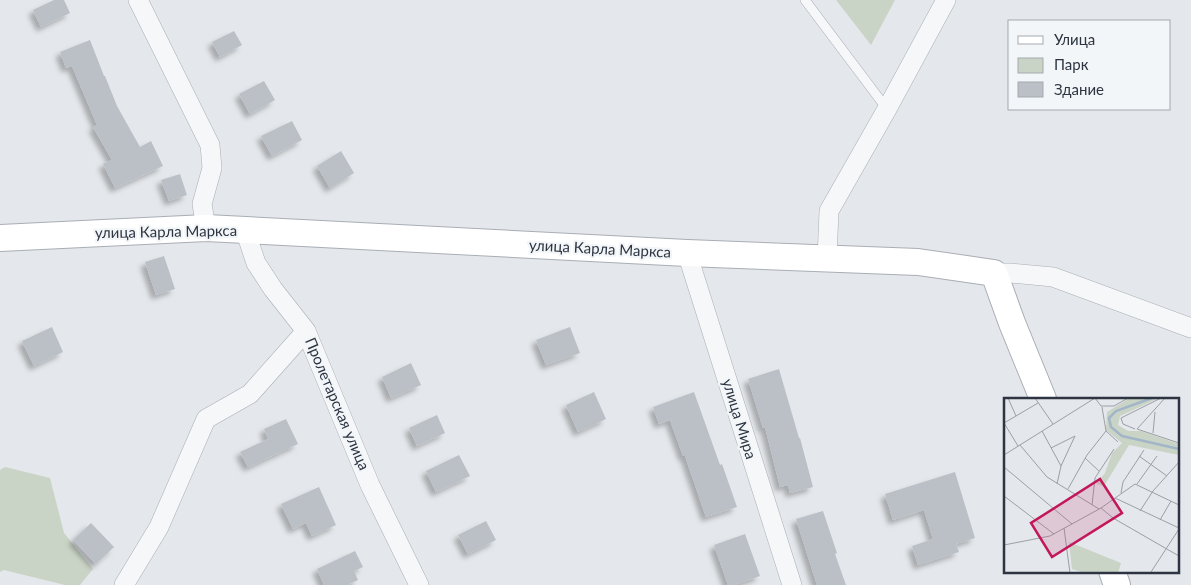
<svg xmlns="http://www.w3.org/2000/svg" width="1191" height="585" viewBox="0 0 1191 585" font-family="Lato,sans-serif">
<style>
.green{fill:#cad4c6}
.building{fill:#bbc0c7;filter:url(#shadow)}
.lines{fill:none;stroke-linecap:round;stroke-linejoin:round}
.lane-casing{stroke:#a9aeb5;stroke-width:10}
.street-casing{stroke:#a9aeb5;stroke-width:20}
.secondary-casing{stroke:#a9aeb5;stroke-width:28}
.lane{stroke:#f6f7f9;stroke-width:9}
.street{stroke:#f6f7f9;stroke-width:19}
.secondary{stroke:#fff;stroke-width:26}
.labels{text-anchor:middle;stroke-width:4.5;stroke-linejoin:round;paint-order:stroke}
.street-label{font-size:15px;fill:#2d3542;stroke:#f3f6f8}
.inset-river{fill:none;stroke:#a2b6c8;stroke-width:2.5}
.inset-road{fill:none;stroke:#9ba0a7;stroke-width:1}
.view{fill:#c2185b;fill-opacity:0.15;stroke:#c2185b;stroke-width:2.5}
.inset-edge{fill:none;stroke:#2d3542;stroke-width:2.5}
</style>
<defs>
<filter id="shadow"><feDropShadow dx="-4.5" dy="4.5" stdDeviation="2.5" flood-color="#0004"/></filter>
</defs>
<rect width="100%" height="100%" fill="#e4e7eb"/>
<path class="green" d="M836 0H895L871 45Z
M5 467 50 478 64 533 93 569 80 585H65L4 570 0 572V470Z"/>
<path class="building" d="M54 0H64L70 13 41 27 33 10Z
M234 31 242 45 220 57 212 42Z
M90 40 104 76H105L117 106 140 147 151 141 163 166 115 188 103 164 112 160 93 127 97 125 72 66 66 68 60 52Z
M264 81 275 100 250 114 239 94Z
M292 121 302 140 272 156 261 136Z
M341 151 354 173 330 188 317 166Z
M180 174 187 195 169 201 161 180Z
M164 256 175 289 156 295 145 262Z
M52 327 63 352 34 366 22 341Z
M570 327 580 353 546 365 536 340Z
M411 363 421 385 391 398 382 377Z
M779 369 799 438H800L813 487 790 493 788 485 780 487 765 427 763 428 748 379Z
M594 392 606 419 578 432 566 405Z
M694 392 720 465 722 464 737 507 706 517 685 456H683L670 420 659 424 653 407Z
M437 415 445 433 417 446 409 428Z
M286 419 298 444 248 467 240 452 268 439 264 429Z
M459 455 470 476 436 492 426 471Z
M955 472 975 538 956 544 959 552 918 565 912 546 933 539 924 510 893 520 885 494Z
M319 487 336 525 312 536 306 523 293 529 281 504Z
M823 511 837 553 835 554 846 585H817L796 519Z
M486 521 496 540 468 554 458 535Z
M91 523 114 547 96 564 73 540Z
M745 534 760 576 734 585H728L714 545Z
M355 551 363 567 354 571 358 580 347 585H324L317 569Z"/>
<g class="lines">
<defs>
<path id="lane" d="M805 0 887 109"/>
<path id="street" d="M138 0 210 145 212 168 202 204 206 228
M245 230 256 263 273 289 306 331 370 485 419 585
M687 253 792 585
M827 259 829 211 887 109 946 0
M994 273H1010L1053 277 1191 328
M124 585 159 527 206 419 250 394 306 331"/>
<path id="secondary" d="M0 238 206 228 687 253 918 262 994 273 1012 323 1043 399
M1112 571 1117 585"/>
</defs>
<use href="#lane" class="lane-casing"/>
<use href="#street" class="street-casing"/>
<use href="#secondary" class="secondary-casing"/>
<use href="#lane" class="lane"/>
<use href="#street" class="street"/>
<use href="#secondary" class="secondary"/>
</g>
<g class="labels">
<g class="street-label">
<text transform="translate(166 232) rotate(-1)" y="5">улица Карла Маркса</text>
<text transform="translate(600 249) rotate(3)" y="5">улица Карла Маркса</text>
<text transform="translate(337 404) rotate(67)" y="5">Пролетарская улица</text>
<text transform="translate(739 419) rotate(73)" y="5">улица Мира</text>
</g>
</g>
<g transform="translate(1004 398)">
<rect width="175" height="175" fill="#e4e7eb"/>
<path d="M155 0 116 18 114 27 124 33H137L175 46V57L125 47 100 88 92 86 101 75 108 55 118 45 102 32 103 14 124 1ZM65 144 117 165 114 175H81L68 171Z" fill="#cad4c6"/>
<path class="inset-river" d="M148 0 112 13 105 20 107 29 118 38 175 51"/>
<path class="inset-road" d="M31 0 49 26M161 0 133 31 175 45M98 9 102 33 114 44M12 18 34 5M0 25 12 18 4 0M0 25 14 48M131 31 119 26 117 20 157 0M38 33 57 68 53 86M149 35 151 14M16 47 43 79 95 111M47 50 71 38 57 68M0 57 91 0 97 8H110L124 0M135 58 163 78M81 60 95 73M0 69 68 126M133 86 153 58M64 91 83 57 102 33M117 95 119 84 140 52M0 98 50 136M111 100 175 130M88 107 91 80 110 51M97 110 109 120 175 158M136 113 149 93 175 64M156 122 167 103M60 130 66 175M0 147 46 138 97 110 131 86 175 107M147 174 175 131"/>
<path class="view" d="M96 81 118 115 48 159 27 125Z"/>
<rect width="175" height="175" class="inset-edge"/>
</g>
<rect x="1008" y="20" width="162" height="90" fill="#f3f6f8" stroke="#a4a9af"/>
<rect x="1018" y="36" width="25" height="8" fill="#ffffff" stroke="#a4a9af"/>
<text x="1054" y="45" font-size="15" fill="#2d3542">Улица</text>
<rect x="1018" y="58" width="25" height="15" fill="#cad4c6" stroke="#a4a9af"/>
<text x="1054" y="70" font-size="15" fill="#2d3542">Парк</text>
<rect x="1018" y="82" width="25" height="15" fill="#bbc0c7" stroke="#a4a9af"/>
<text x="1054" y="95" font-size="15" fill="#2d3542">Здание</text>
</svg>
